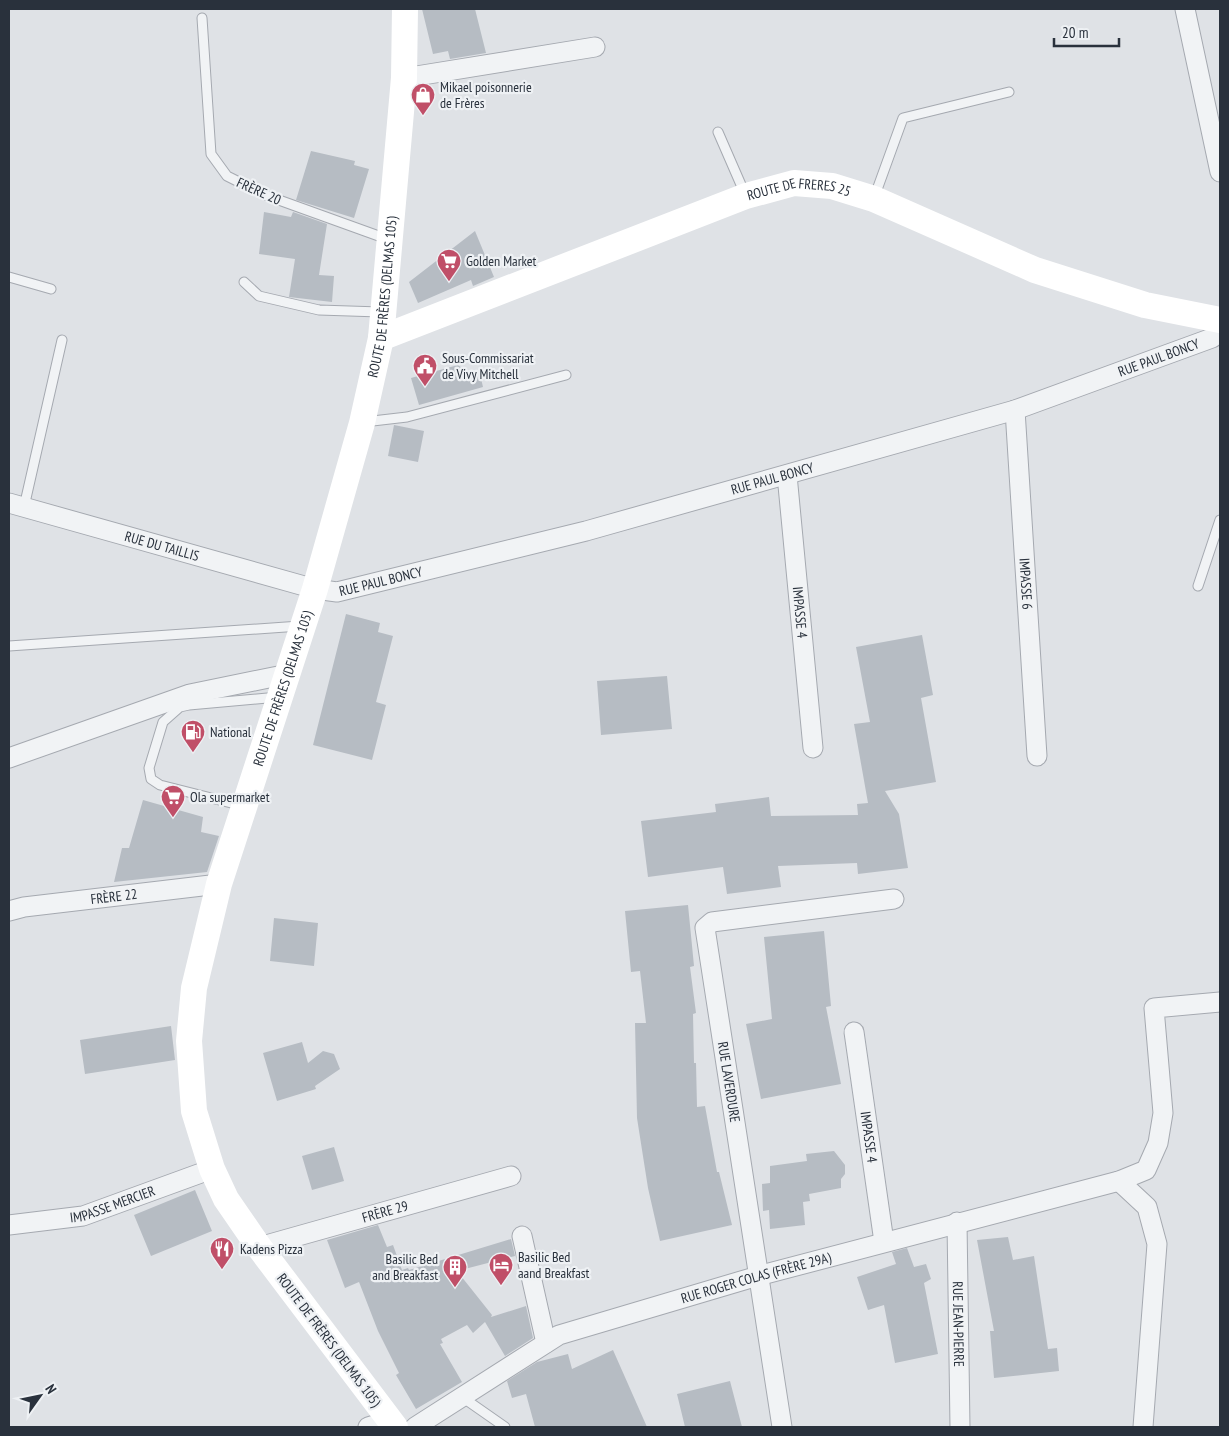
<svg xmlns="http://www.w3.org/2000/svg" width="1229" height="1436" viewBox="0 0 1229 1436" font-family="'PT Sans Narrow',sans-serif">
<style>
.building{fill:#b6bcc3}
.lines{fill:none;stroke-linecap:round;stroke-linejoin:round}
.lane-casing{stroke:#a5a9b0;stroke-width:11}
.street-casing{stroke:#a5a9b0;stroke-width:21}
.lane{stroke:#f1f3f5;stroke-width:9}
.street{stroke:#f1f3f5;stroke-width:19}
.secondary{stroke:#fff;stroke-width:26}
.labels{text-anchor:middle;stroke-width:4.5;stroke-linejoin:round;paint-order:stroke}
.poi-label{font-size:14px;fill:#29313c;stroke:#eef1f4;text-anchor:start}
.street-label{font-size:14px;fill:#29313c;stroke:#eef1f4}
</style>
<rect width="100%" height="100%" fill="#dfe2e6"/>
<path class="building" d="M422 9H475L486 53 450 59 448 51 433 54Z
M311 151 355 161 354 165 369 169 354 218 296 200Z
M264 212 291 217 293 212 327 224 319 275 334 276 332 302 289 297 295 259 259 254Z
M475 231 494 277 473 286 471 280 418 303 409 282Z
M458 365 468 373 479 370 483 387 419 405 411 378Z
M394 425 424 431 418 462 388 456Z
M346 614 380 623 378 632 393 636 376 702 386 705 372 760 313 745Z
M922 635 933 695 921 698 936 782 885 791 899 814 908 868 858 874 857 863 778 866 781 887 727 894 723 867 648 877 641 821 716 812 715 804 769 797 771 816 858 815 857 804 868 803 854 724 870 722 856 647Z
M667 676 672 729 601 735 597 681Z
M143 800 203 817 201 832 219 836 207 872 114 882 122 848H129Z
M688 905 694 966 690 967 696 1013 693 1014 694 1063H696L697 1107 705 1106 717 1172H719L732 1225 660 1241 648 1188 637 1118 635 1023H646L640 971 631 972 625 911Z
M274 918 318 923 314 966 270 961Z
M824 931 831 1006 826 1007 841 1084 761 1099 746 1024 772 1019 764 937Z
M171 1026 175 1060 85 1074 80 1040Z
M302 1042 308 1063 323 1051 334 1054 340 1069 315 1086 316 1089 277 1101 263 1053Z
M334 1147 344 1181 312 1190 302 1156Z
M834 1151 845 1165V1174L841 1179V1188L809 1194 810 1201 803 1202 805 1225 770 1229 769 1210 763 1211 762 1184 770 1183V1166L807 1161 806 1154Z
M195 1190 212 1231 151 1256 134 1215Z
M378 1225 387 1247 393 1245 402 1270 408 1268 409 1270 511 1239 515 1256 457 1271 492 1315 491 1317 526 1306 533 1338 505 1356 485 1322 473 1333 467 1325 441 1339 443 1343 440 1344 462 1382 416 1409 396 1375 399 1373 378 1331 359 1282 345 1288 327 1240Z
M1008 1237 1013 1260 1034 1256 1048 1349 1057 1348 1059 1371 994 1378 990 1331H994L977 1240Z
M907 1248 914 1267 926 1264 931 1279 924 1283 938 1354 895 1363 884 1305 868 1310 857 1277 896 1264 892 1252Z
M613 1350 647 1427H535L526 1394 512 1398 507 1381 537 1362 568 1354 572 1369Z
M730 1381 742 1427H685L677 1394Z"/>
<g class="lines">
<defs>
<path id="lane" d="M202 18 211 154 227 176 265 195 387 239
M718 132 745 194
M874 198 903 118 1009 92
M9 277 51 289
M244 282 259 296 319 310 380 312
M364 422 407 417 566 375
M24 507 62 340
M1198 586 1220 520
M9 646 300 626
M243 806 160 785 151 779 149 768 163 722 180 707 189 705 278 697
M462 1397 505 1427"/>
<g id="street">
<path d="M1185 9 1220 172"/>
<path d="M404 78 595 47"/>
<path id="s1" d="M1015 410 1037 756"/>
<path id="s2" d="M787 475 813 748"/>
<path id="s3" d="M9 503 315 589 337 592 586 531 1015 410 1212 338 1220 332"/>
<path d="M9 758 190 694 288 674"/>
<path id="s4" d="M9 911 24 907 219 884"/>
<path id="s5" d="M854 1032 884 1242"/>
<path d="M1119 1181 1147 1207 1157 1244 1143 1427"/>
<path id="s6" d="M957 1222 960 1427"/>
<path id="s7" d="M9 1225 83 1216 212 1169"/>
<path d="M522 1236 546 1343"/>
<path id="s8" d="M259 1247 511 1176"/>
<path d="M368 1427 390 1420"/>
<path id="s9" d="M415 1427 559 1335 758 1276 1119 1181 1146 1170 1158 1143 1163 1113 1154 1008 1220 1002"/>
<path d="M782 1427 705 928 712 922 894 899"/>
</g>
</defs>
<use href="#lane" class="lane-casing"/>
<use href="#street" class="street-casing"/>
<use href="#lane" class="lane"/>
<use href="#street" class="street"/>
<g class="secondary">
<path id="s10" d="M381 338 746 196 794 183 832 186 874 199 1035 270 1145 305 1220 320"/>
<path id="s11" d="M395 1427 259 1247 226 1199 212 1169 194 1111 189 1041 194 988 219 884 315 589 362 423 381 338 404 78 405 9"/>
</g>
</g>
<defs>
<symbol id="shop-pin" viewBox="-11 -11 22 30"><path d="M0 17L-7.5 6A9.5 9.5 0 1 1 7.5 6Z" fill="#c04f68" stroke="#eef1f4"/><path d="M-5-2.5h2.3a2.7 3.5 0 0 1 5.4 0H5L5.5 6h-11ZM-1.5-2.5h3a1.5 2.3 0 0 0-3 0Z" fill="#fff"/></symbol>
<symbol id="supermarket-pin" viewBox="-11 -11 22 30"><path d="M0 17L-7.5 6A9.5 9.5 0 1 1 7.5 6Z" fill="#c04f68" stroke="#eef1f4"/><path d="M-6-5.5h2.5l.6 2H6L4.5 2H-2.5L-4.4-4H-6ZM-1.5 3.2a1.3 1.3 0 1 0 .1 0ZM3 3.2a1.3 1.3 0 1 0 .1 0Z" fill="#fff"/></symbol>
<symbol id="civic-pin" viewBox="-11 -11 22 30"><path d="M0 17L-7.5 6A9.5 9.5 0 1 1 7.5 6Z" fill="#c04f68" stroke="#eef1f4"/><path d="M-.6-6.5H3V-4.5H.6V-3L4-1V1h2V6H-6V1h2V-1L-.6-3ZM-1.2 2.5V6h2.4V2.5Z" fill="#fff"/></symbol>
<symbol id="fuel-pin" viewBox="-11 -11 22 30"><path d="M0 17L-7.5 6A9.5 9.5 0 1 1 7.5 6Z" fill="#c04f68" stroke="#eef1f4"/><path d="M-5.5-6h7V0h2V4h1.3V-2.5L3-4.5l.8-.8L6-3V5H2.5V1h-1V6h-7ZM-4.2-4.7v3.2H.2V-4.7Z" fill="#fff"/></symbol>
<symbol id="restaurant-pin" viewBox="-11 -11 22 30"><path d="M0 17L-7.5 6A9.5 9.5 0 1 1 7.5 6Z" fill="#c04f68" stroke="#eef1f4"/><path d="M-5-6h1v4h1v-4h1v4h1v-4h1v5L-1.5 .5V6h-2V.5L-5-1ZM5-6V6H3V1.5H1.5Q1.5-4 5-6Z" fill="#fff"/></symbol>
<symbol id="hotel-pin" viewBox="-11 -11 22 30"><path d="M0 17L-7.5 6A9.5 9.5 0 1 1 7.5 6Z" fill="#c04f68" stroke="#eef1f4"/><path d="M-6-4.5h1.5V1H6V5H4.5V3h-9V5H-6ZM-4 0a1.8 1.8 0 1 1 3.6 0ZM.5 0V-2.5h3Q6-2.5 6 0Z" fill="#fff"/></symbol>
<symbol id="building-pin" viewBox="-11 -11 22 30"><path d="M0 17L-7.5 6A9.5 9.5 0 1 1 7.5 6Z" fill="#c04f68" stroke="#eef1f4"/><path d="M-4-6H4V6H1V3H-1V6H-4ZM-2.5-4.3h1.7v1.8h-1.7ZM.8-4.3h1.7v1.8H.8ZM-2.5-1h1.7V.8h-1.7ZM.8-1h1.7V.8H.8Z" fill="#fff"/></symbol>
</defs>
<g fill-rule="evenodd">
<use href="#shop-pin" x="409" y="81" width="28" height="38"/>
<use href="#supermarket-pin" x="435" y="247" width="28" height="38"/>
<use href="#civic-pin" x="411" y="352" width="28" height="38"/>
<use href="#fuel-pin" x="179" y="718" width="28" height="38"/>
<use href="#supermarket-pin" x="159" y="783" width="28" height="38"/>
<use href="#restaurant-pin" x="208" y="1235" width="28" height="38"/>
<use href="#hotel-pin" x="487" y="1251" width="28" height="38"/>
<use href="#building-pin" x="441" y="1253" width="28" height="38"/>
</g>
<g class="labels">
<g class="poi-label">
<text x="440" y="92">Mikael poisonnerie<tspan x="440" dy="16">de Frères</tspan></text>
<text x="466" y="266">Golden Market</text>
<text x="442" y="363">Sous-Commissariat<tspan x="442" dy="16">de Vivy Mitchell</tspan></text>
<text x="210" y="737">National</text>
<text x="190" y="802">Ola supermarket</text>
<text x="240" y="1254">Kadens Pizza</text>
<text x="518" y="1262">Basilic Bed<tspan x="518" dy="16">aand Breakfast</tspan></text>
<text x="438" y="1264" text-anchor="end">Basilic Bed<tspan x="438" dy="16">and Breakfast</tspan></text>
</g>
<g class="street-label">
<text transform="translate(259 191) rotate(24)" y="5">FRÈRE 20</text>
<text dy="5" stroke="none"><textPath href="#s10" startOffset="446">ROUTE DE FRERES 25</textPath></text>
<text dy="5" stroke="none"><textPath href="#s11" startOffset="1219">ROUTE DE FRÈRES (DELMAS 105)</textPath></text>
<text dy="5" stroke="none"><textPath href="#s3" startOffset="1195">RUE PAUL BONCY</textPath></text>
<text dy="5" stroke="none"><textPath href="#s3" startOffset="790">RUE PAUL BONCY</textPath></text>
<text dy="5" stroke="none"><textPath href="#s3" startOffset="159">RUE DU TAILLIS</textPath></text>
<text dy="5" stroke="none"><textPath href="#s3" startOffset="385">RUE PAUL BONCY</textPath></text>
<text dy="5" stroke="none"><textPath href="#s1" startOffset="174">IMPASSE 6</textPath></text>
<text dy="5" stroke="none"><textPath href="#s2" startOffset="138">IMPASSE 4</textPath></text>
<text dy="5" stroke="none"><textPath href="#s11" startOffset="814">ROUTE DE FRÈRES (DELMAS 105)</textPath></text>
<text dy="5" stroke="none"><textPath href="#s4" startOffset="106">FRÈRE 22</textPath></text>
<text transform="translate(729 1082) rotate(81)" y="5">RUE LAVERDURE</text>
<text dy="5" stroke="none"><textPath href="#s5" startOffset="106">IMPASSE 4</textPath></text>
<text dy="5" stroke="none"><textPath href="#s7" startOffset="106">IMPASSE MERCIER</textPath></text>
<text dy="5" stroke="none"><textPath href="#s8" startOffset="131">FRÈRE 29</textPath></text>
<text dy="5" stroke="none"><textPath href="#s9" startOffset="376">RUE ROGER COLAS (FRÈRE 29A)</textPath></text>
<text dy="5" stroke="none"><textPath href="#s6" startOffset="102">RUE JEAN-PIERRE</textPath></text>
<text transform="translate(329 1340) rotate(53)" y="5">ROUTE DE FRÈRES (DELMAS 105)</text>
</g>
</g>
<rect width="1229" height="1436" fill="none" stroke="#29313c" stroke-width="20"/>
<g transform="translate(40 1396) rotate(57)" stroke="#eef1f4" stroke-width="4" paint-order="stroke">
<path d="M0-4L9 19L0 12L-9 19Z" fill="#29313c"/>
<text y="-8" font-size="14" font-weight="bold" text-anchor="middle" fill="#29313c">N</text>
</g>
<path d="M1054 38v8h65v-8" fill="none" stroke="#29313c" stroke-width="2.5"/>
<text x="1062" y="38" font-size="15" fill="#29313c" stroke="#eef1f4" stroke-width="4" paint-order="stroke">20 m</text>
</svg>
